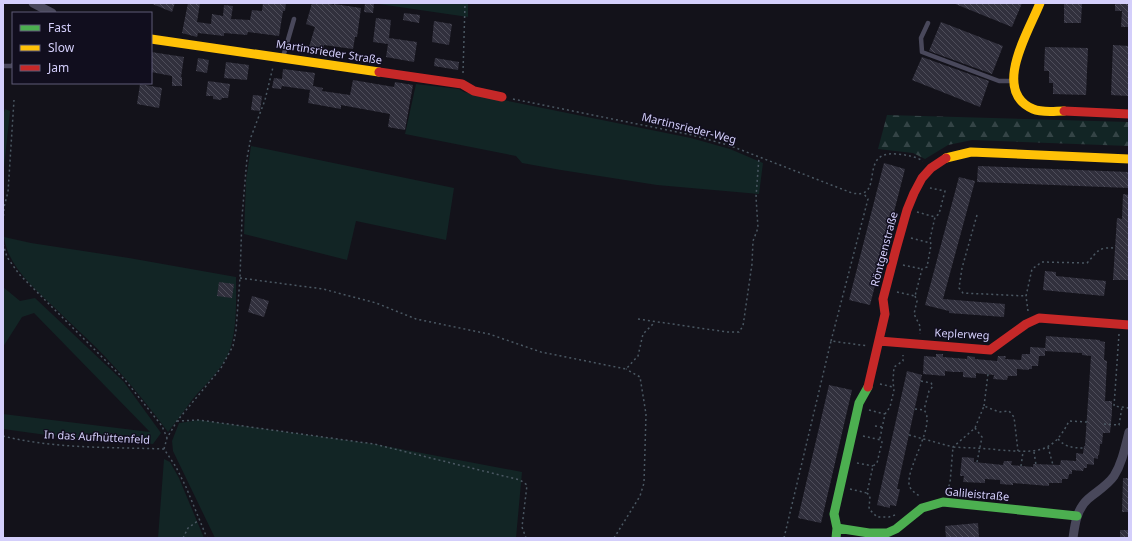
<svg xmlns="http://www.w3.org/2000/svg" width="1132" height="541" viewBox="0 0 1132 541" font-family="'Noto Sans',sans-serif">
<style>
.green{fill:#122525}
.forest{fill:url(#forest-firs)}
.building{fill:url(#building-back-hatch)}
.lines{fill:none;stroke-linecap:round;stroke-linejoin:round}
.path{stroke:#4b5863;stroke-width:1.5;stroke-dasharray:2 3;stroke-linecap:butt}
.lane{stroke:#49485b;stroke-width:4.5}
.street{stroke:#49485b;stroke-width:9}
.fast{stroke:#4caf50;stroke-width:9}
.slow{stroke:#ffc107;stroke-width:9}
.jam{stroke:#c62828;stroke-width:9}
.labels{text-anchor:middle;stroke-width:3;stroke-linejoin:round;paint-order:stroke}
.street-label{font-size:11px;fill:#d4cffb;stroke:#110e1e}
</style>
<defs>
<pattern id="forest-firs" width="22" height="20" patternUnits="userSpaceOnUse"><rect width="22" height="20" fill="#122525"/><path d="M5 1l3.5 6h-7zM16 11l3.5 6h-7z" fill="#344446"/></pattern>
<pattern id="building-back-hatch" width="6" height="6" patternUnits="userSpaceOnUse"><rect width="6" height="6" fill="#31303d"/><path d="M-1 5l2 2M0 0l6 6M5-1l2 2" fill="none" stroke="#4e4d5a"/></pattern>
</defs>
<rect width="100%" height="100%" fill="#13121a"/>
<path class="green" d="M372 3H468V17Z
M416 84 459 89 464 92 691 138 730 149 763 163 759 194 657 185 561 170 522 163 516 156 405 134Z
M5 109 10 111 3 177V115Z
M251 146 454 188 446 240 356 221 347 260 244 234 246 181Z
M4 237 31 243 129 258 236 277C236 298 237 322 232 342 227 366 207 382 192 400 184 411 176 422 168 432 150 408 131 384 110 362 93 343 74 327 56 309 35 289 8 267 4 237Z
M3 287 20 301 35 298 124 382 161 433 153 444 61 437 3 429V414L150 432 34 313 22 317 3 347Z
M199 420 374 444 522 472 516 538H215L173 451 172 441 179 423Z
M164 459 170 462 179 478 204 538H158Z"/>
<path class="forest" d="M887 115 1129 122V146L972 140 948 145 925 159 913 153 878 149Z"/>
<path class="building" d="M150 3H175L172 12Z
M188 3H200L197 22 211 24 212 14 223 16 224 5 233 6 231 19 250 20 252 10 262 11 263 3H286L285 11H283L279 36 248 32 247 35 224 33V36L198 33 197 37 182 33Z
M312 3H326L334 5V4L361 8 357 37H355L353 49 324 45 323 50 309 47 315 27 306 24Z
M365 3 374 4 373 13 364 12Z
M953 3H1022L1012 27Z
M1064 3H1082L1081 23H1064Z
M1115 3H1129V27H1121L1122 11H1115Z
M404 13 420 15 419 23 403 20Z
M376 18 391 20 389 38 417 42 414 62 386 57 388 44 373 42Z
M434 21 452 24 449 45 432 42Z
M941 22 1003 46 992 74 929 51Z
M1113 45 1129 46V96L1111 95Z
M1045 47 1088 48 1086 95 1053 94V83H1049V71H1044Z
M151 52 184 57 181 77H182V86H172V76L151 72Z
M922 57 989 81 980 107 912 80Z
M198 58 209 60 207 73 196 71Z
M435 58 459 62 458 70 434 66Z
M226 62 249 65 247 80 224 78Z
M283 69 315 73 313 86 323 88 322 91 350 95 353 80 394 87 395 82 413 85 405 130 388 127 390 114 341 105V109L308 103 310 90 282 86 281 89 272 88 274 78 282 79Z
M208 81 230 84 228 98H222L221 100 213 99V96H206Z
M140 84 162 88 159 108 137 104Z
M253 95 262 96 260 111 251 110Z
M884 163 905 169 870 305 849 300Z
M978 166 1129 172V188L977 182Z
M959 177 975 181 943 299 1005 304 1004 317 949 313V311L925 305Z
M1123 194 1129 195V280H1113L1117 218 1122 219Z
M1045 271 1056 272V276L1106 281 1104 296 1043 290Z
M219 282 234 284 232 298 217 296Z
M252 296 269 301 264 317 248 312Z
M1046 336 1100 340V341L1105 342 1104 360 1107 361 1105 401H1112V412L1110 433H1103L1102 444H1100L1099 455H1098V459L1094 458V465L1087 464V468H1084L1083 471 1072 470V474H1069L1068 479H1062V483H1049V486L1013 483V485L1000 484V480L985 479V483L963 482 964 476H960L962 457 974 458V462L1003 465 1004 461H1012L1011 465 1033 467V464L1060 465 1061 460 1076 461V453L1083 454 1084 446H1085L1091 356 1082 355V353L1045 351Z
M1030 347 1045 348V356H1039L1038 366H1032V369H1029V370L1017 369V376H1008L1007 380 993 379 994 375 984 374 976 373V378L963 377V372H953L945 371V376L923 374 924 356 936 357V354H943V357L967 359V356L975 357V359L997 361 998 356H1006L1005 359 1021 360 1022 354H1030Z
M907 371 922 375 897 489H900L896 506 890 505V508L877 505Z
M829 385 852 390 821 523 798 518Z
M1123 478H1129V512H1122Z
M978 523 979 538H946L945 526Z
M1120 530H1129V538H1120Z"/>
<g class="lines">
<path class="path" d="M463 73 465 3
M513 99 692 135 731 146 852 193C887 200 856 150 897 154 906 155 915 156 923 161
M917 212 935 217
M977 215 962 268 959 288 963 293 1026 296
M3 226 4 207 8 192 14 100
M911 238 930 243
M3 244 7 257 19 274 125 380 162 426 167 438
M903 265 922 269
M240 278 323 289 376 303 416 319 489 334 541 352 626 369 638 356 643 334 655 322
M897 292 915 296 922 269 927 267 931 245 930 239 935 217 939 214 945 191 930 188
M915 296 917 301 914 314 920 326V334
M1028 311 1026 296 1032 269 1042 262 1087 263C1098 251 1098 247 1115 248
M638 319 727 332H739L743 326 752 264 753 241 758 228 756 197 759 157
M1119 334 1114 406 1129 408
M831 341 868 199 864 194
M921 381 931 383 933 386 929 391 924 410
M880 384 893 387
M984 406 988 374
M915 409 924 410C936 423 909 464 909 481 908 489 915 493 921 497
M869 410 885 414
M177 421 199 420 374 444 520 480 527 485 522 527 526 538
M1104 424 1119 425 1122 407
M875 426 882 427
M975 428 982 437 977 462
M909 435 953 447 975 428 984 406 999 412 1009 411 1014 417 1018 451
M3 436C55 449 110 447 164 449L176 467 186 487 207 538
M863 436 881 440
M1058 439C1065 447 1073 448 1083 448
M1048 447 1053 465
M164 449 167 438 177 421 221 368 233 346 236 330 240 278 242 217 247 158 251 137 265 100 273 67
M1034 452 1036 465
M857 463 873 466
M1021 466 1023 452
M850 489 867 493
M947 491 950 483 953 447C969 448 984 448 999 450 1034 452 1052 456 1069 421L1087 422
M895 515 889 517H877L869 509 870 496 867 493 873 466 877 463 882 442 880 438 885 414 890 407 894 390 893 381 894 367 903 361V355
M183 538 188 528 199 520
M614 538 640 496 644 483 646 414 640 377 626 369
M784 538 831 341 868 346"/>
<path class="lane" d="M928 23 921 38 922 52 999 81H1012
M283 57 294 19
M3 66H11L13 65"/>
<path class="street" d="M33 3 52 13
M1073 538C1075 523 1077 509 1088 499 1097 491 1107 486 1114 476 1122 463 1125 448 1129 432"/>
<path class="fast" d="M837 528 869 533H887L896 529 922 508 943 502 1077 516
M836 538 837 528 834 514 859 403 868 387"/>
<path class="slow" d="M1040 3C1029 31 991 91 1033 109 1042 113 1055 111 1064 111
M151 39 379 72
M946 158 971 152 1129 159"/>
<path class="jam" d="M379 72 462 84 474 91 502 97
M1064 111 1129 114
M879 341 990 350 1026 324 1039 318 1129 325
M868 387 885 314 883 299 896 249 907 210 914 193 922 178 931 168 946 158"/>
</g>
<g class="labels">
<g class="street-label">
<text transform="translate(329 52) rotate(9)" y="4">Martinsrieder Straße</text>
<text transform="translate(689 128) rotate(14)" y="4">Martinsrieder-Weg</text>
<text transform="translate(884 249) rotate(-75)" y="4">Röntgenstraße</text>
<text transform="translate(962 334) rotate(3)" y="4">Keplerweg</text>
<text transform="translate(97 437) rotate(3)" y="4">In das Aufhüttenfeld</text>
<text transform="translate(977 494) rotate(5)" y="4">Galileistraße</text>
</g>
</g>
<rect width="1132" height="541" fill="none" stroke="#d4cffb" stroke-width="8"/>
<rect x="12" y="12" width="140" height="72" fill="#110e1e" stroke="#5f5b76"/>
<rect x="20" y="25" width="20" height="6" fill="#4caf50" stroke="#5f5b76"/>
<text x="48" y="32" font-size="12" fill="#d4cffb">Fast</text>
<rect x="20" y="45" width="20" height="6" fill="#ffc107" stroke="#5f5b76"/>
<text x="48" y="52" font-size="12" fill="#d4cffb">Slow</text>
<rect x="20" y="65" width="20" height="6" fill="#c62828" stroke="#5f5b76"/>
<text x="48" y="72" font-size="12" fill="#d4cffb">Jam</text>
</svg>
